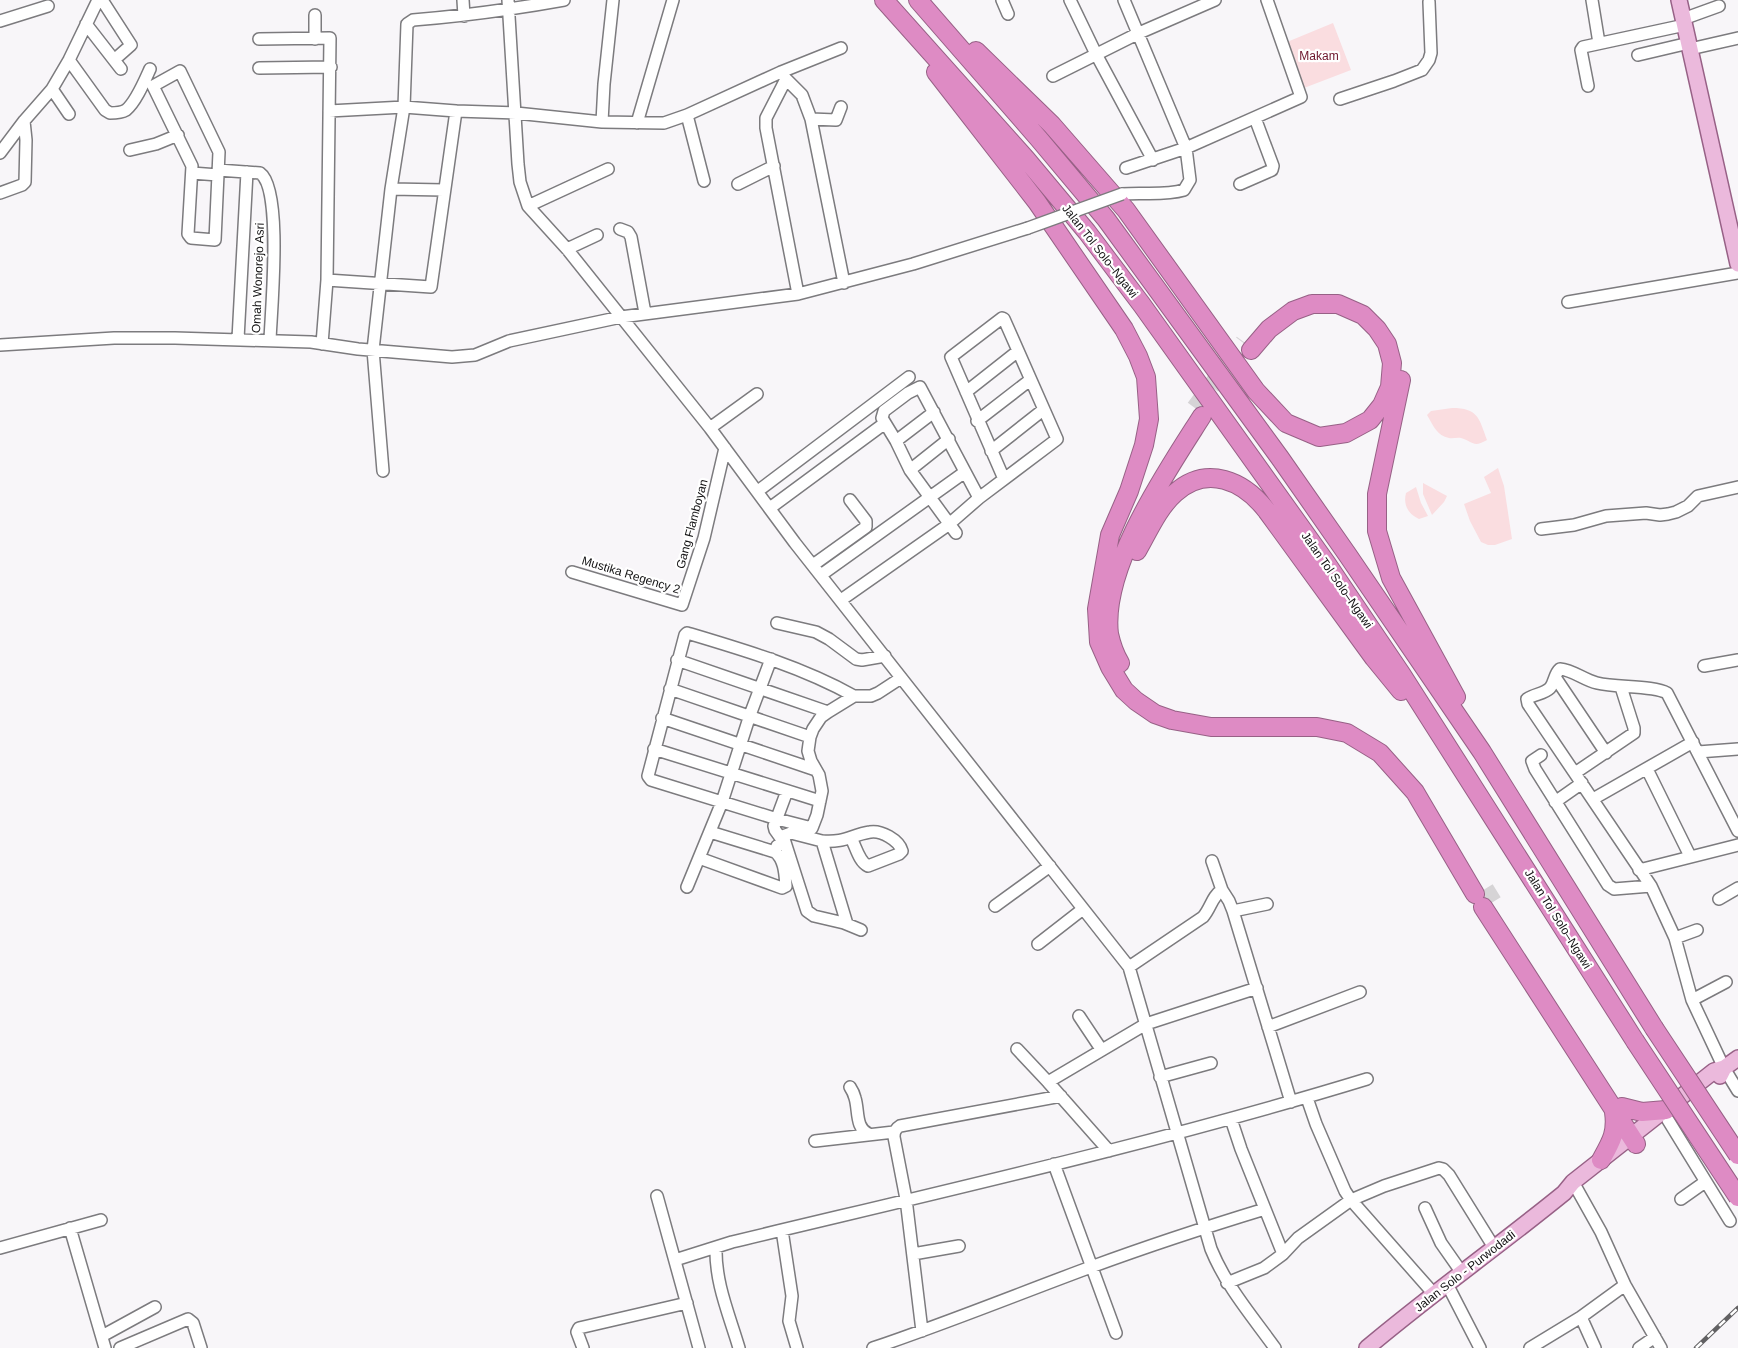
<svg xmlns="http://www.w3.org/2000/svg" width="1738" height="1348" viewBox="0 0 1738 1348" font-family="Helvetica,sans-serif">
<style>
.green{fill:#fadde0}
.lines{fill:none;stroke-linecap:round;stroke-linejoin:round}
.highway-tunnel{stroke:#d6d4d6;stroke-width:18;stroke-dasharray:18 9;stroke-linecap:butt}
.minor-casing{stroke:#7c7b7e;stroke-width:14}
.major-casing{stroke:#976186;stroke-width:18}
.highway-casing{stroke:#976186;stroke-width:20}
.minor{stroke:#fff;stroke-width:11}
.major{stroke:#ebb9dc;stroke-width:15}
.highway{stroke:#de8bc4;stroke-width:18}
.rail-casing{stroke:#626163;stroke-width:4.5}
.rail{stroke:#fff;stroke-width:2.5;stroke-dasharray:8;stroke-linecap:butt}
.minor-bridge-casing{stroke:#7c7b7e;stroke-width:14;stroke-linecap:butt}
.highway-bridge-casing{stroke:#976186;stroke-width:20;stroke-linecap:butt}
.minor-bridge{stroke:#fff;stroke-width:11}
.highway-bridge{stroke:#de8bc4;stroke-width:18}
.labels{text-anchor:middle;stroke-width:4.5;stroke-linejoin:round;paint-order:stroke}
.park-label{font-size:12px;fill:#6c142b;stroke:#fff}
.street-label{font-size:12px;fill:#131213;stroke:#fff}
</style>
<rect width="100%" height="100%" fill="#f8f6f9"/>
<path class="green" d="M1333 23 1351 70 1304 88 1287 42Z
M1452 408C1478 408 1479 418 1487 440 1473 448 1474 442 1461 438 1457 437 1453 439 1449 438 1437 436 1433 425 1427 415L1431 411Z
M1498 468 1504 486 1512 539 1495 545H1488L1481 542 1470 521 1464 504 1491 493 1484 477Z
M1423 483 1447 496 1444 502 1432 515 1423 494Z
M1416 487 1421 503 1428 516 1419 519C1408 514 1403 505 1406 493Z"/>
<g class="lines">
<path class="highway-tunnel" d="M1195 408 1244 342
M1485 889 1493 902"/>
<defs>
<path id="minor" d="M102 0 131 45 114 60
M463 0 464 16
M508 0 518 164 520 182 528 206 567 249 710 428 795 543 1129 967 1211 1249C1226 1286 1252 1316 1275 1348
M1002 0 1008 14
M1070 0 1096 54 1153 160
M1124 0 1186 148 1126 168
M1592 0 1599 43
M315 15V39
M1683 19 1719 6
M0 21 48 6
M86 24 121 69
M259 39 330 38 327 280 322 344
M1690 49 1738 38
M1638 55 1689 43
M69 60 105 110 110 113C115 113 121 113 126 110 136 102 145 80 150 69
M259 68 331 67
M180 71 219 152 215 240 191 238 188 234 192 166 153 86Z
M781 72 786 79 802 95 811 119 844 283
M1053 76 1139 33 1215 0
M786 79 766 118V128L798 294
M1588 86 1581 50 1583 47 1685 25
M52 89 69 114
M1340 99 1394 81 1422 70 1429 60 1431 53 1429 2
M329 111 404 107 456 111 516 113 602 122 664 123 687 115 781 72 841 48
M687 115 704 181
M811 119 836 120 841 107
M602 122 604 84 613 0
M637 123 673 0
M130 150 156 144 178 135
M0 153 24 121 52 89 69 60 98 0
M218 170 260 173C283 189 271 311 270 340
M192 173 218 175
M738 184 774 166
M1240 184 1272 170 1273 166 1255 118
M391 189 444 190
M0 193 22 185 25 182 26 140 24 121
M1122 194C1142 192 1164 196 1184 190L1190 180 1186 148 1301 97 1267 0
M528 206 608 169
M620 229 628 232 631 237 645 313
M567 249 597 235
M327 280 431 287 456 111
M1568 302 1738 273
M238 339 247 172
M0 345 114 338H175L311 342 358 349 452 357 475 355 509 341 621 317 798 294 913 264 1028 228
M966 392 1018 351
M977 421 1030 380
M710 428 757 394
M896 441 934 412
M991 451 1043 410
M910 470 949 439
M383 471 373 350 391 189 404 107 407 24 413 20C464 16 514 9 564 0
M758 491 909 377
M770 508 881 426
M1541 529 1574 525 1606 516 1646 513 1660 515 1668 514 1676 512 1688 506 1698 496 1738 487
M956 533 910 470 896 441 882 418 884 411 908 393 920 387 979 498
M813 565 866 527V521L850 500
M572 572 682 605 704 538 725 448
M821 575 965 472
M841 600 948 525 979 498 1056 440 1057 439 1004 319 1002 318 951 357 1004 479
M777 623 816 632 829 639 856 659 862 660 885 656
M677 660 828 712
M1704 666 1738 660
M1555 677 1606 753
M670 689 810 737
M854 696C802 667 744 650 687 633L685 635 648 776 651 780 777 819 812 828 817 815 822 791 819 775 811 761 808 751 810 737 813 729 821 717 828 712 854 696H871L878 693 901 678
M662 718 816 770
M654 749 820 801
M1698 752 1738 749
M1541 755 1532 761 1535 769 1608 885 1614 889 1651 886
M1647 769 1690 856
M1575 773 1634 733V728L1621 687
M1593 799 1693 742
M1555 802 1582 783
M1738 831 1667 693C1653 685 1616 688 1597 683 1584 680 1573 670 1560 669 1554 674 1555 682 1550 688 1544 694 1534 694 1527 699L1528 704 1651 886 1675 938 1692 1000 1724 1068 1738 1091
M710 832 775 852 777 846
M783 836 807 911 814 916 844 923 861 930
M780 837 791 833 822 841 847 924
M780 837 775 830 774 826 787 791
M822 841C845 843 851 835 870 832 881 830 899 840 902 851L899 854 868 866C859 862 856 847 851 838
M699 858 782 888 786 886C785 875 785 860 775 852
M1212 861 1222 890 1229 901 1233 911 1291 1102
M1639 870 1738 845
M687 887 722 802 750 715 771 659
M1719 899 1738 888
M995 906 1050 866
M1233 911 1267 904
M1675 938 1697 930
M1038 944 1083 909
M1129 967 1203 917C1211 908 1212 896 1222 890
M1692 1000 1726 982
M1079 1016 1101 1049
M1268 1027 1360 992
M1017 1049 1048 1082
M1160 1077 1211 1063
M850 1087C852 1090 854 1094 855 1098 859 1111 855 1128 869 1134
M1307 1098 1316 1124 1345 1191 1351 1200 1434 1294
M1231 1119 1241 1149 1283 1254
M1668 1120 1730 1221
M815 1141 894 1132
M1109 1151 1048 1082 1146 1024 1257 988
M1054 1164 1116 1333
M1573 1182 1601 1232 1625 1285 1661 1348
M657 1196 699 1348
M1681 1199 1705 1182
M1425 1208 1441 1243 1462 1273
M70 1228 105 1348
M782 1230 792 1296 789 1321 797 1348
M716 1247C715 1283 729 1314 739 1348
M0 1248 101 1220
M913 1254 959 1246
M675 1260 732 1242C944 1191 1158 1143 1367 1079
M1227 1283 1264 1268 1283 1254 1298 1238 1351 1200 1384 1186 1439 1168 1443 1169 1449 1175 1495 1249
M1447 1284 1480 1348
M1581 1317 1595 1348
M922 1331 906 1199 894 1137C894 1132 895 1129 900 1126L1061 1096
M102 1336 155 1307
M120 1348 188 1319 193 1323 201 1348
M583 1348 577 1332 579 1328 687 1303
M873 1348C947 1323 1018 1294 1091 1267 1148 1246 1206 1227 1265 1209
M1530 1348 1581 1317 1625 1285
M1639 1348 1655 1337"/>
<path id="major" d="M1679 0 1738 264
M1720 1076 1724 1068 1738 1058
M1367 1348C1431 1294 1499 1246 1564 1193L1573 1182 1714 1071 1724 1068"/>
<path id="highway" d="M884 0 1026 159 1087 232 1142 305 1327 564 1402 675 1635 1041
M918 0 1039 139 1106 219 1280 458 1347 554 1482 752 1654 1028
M976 51 1052 125 1126 210 1256 391 1286 423 1319 437 1346 433 1370 420 1382 405 1390 387 1392 363 1387 344 1377 329 1363 315 1338 304H1312L1293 311 1269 329 1251 350
M936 72 1037 202 1124 329 1138 356 1146 377 1149 419 1144 445 1129 491 1110 535 1097 609 1099 642 1110 667 1124 690 1136 701 1155 714 1172 720 1211 727H1317L1347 733 1380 753 1415 792 1475 894
M1401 380 1377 494V531L1391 578 1456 697
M1137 551C1148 532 1158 508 1175 493 1207 464 1244 481 1267 511L1374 658 1401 691
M1120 663C1115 655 1111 643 1109 634 1101 567 1167 471 1202 416
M1483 907 1636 1144
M1622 1107 1642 1112 1666 1110
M1601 1160C1611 1142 1617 1133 1614 1112"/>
</defs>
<use href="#minor" class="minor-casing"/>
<use href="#major" class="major-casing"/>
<use href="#highway" class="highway-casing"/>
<use href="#minor" class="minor"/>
<use href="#major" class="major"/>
<use href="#highway" class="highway"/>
<defs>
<path id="rail" d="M1696 1348 1738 1308"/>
</defs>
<use href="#rail" class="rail-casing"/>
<use href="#rail" class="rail"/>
<defs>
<path id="minor-bridge" d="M1028 228 1122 194"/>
<path id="highway-bridge" d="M1654 1028 1738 1155
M1635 1041 1738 1197"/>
</defs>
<use href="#minor-bridge" class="minor-bridge-casing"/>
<use href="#highway-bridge" class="highway-bridge-casing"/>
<use href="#minor-bridge" class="minor-bridge"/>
<use href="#highway-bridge" class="highway-bridge"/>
</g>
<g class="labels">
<g class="park-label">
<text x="1319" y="60">Makam</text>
</g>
<g class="street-label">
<text transform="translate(1100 251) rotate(52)" y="4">Jalan Tol Solo–Ngawi</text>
<text transform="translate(258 278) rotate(-88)" y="4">Omah Wonorejo Asri</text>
<text transform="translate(692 524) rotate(-75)" y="4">Gang Flamboyan</text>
<text transform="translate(631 575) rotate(17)" y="4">Mustika Regency 2</text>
<text transform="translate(1337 580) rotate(55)" y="4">Jalan Tol Solo–Ngawi</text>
<text transform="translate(1558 919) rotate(58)" y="4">Jalan Tol Solo–Ngawi</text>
<text transform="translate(1465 1271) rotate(-38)" y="4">Jalan Solo - Purwodadi</text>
</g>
</g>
</svg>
